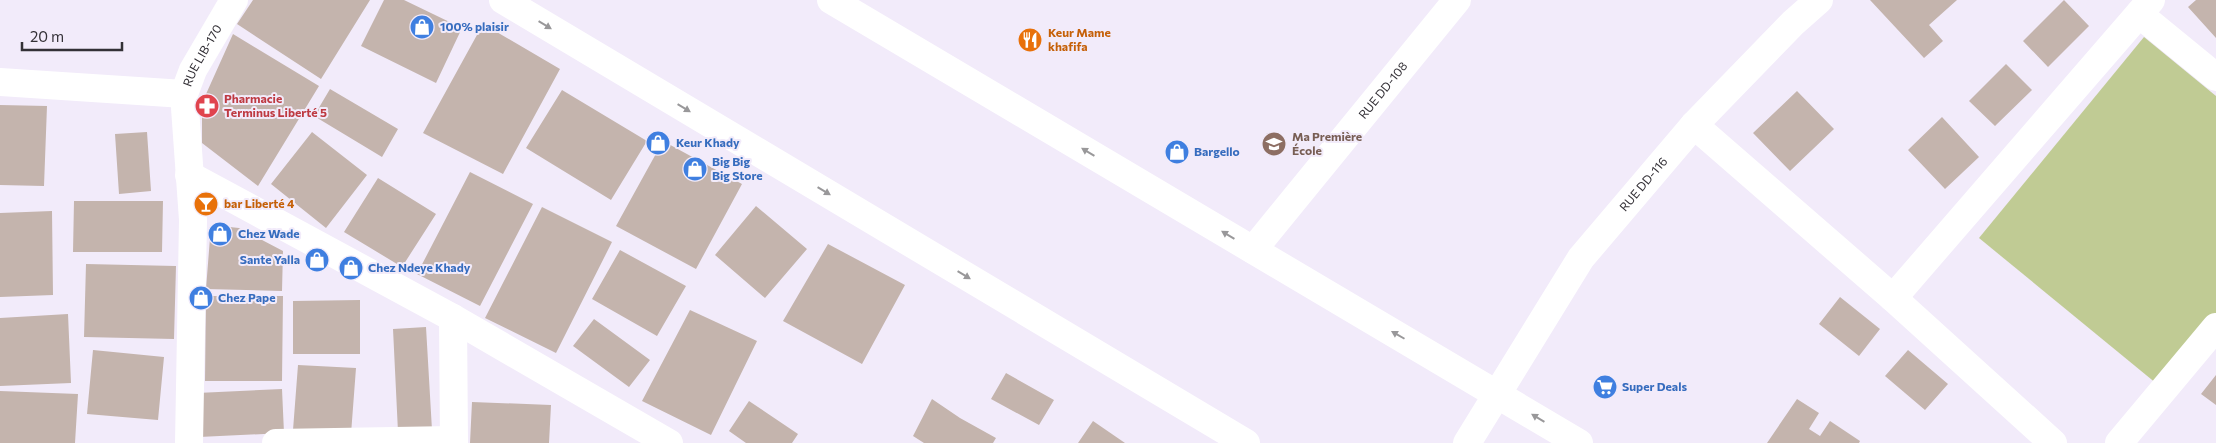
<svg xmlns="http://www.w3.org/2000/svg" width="2216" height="443" viewBox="0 0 2216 443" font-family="Commissioner,sans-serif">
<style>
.green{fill:#c0cb94}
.building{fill:#c4b4ad}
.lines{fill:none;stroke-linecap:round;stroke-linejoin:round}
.minor{stroke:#fff;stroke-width:28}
.tertiary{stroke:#fff;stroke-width:28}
.oneway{fill:#99989a}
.labels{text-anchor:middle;stroke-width:4;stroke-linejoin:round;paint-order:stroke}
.shop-label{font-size:12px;font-weight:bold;fill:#366cbe;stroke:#f2ebfa;text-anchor:start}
.food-label{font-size:12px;font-weight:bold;fill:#c56008;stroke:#f2ebfa;text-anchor:start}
.street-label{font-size:12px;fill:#333036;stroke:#f2ebfa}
.health-label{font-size:12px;font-weight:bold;fill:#be3a42;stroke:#f2ebfa;text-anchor:start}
.education-label{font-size:12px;font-weight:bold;fill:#785e54;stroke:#f2ebfa;text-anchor:start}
</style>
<rect width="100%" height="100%" fill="#f2ebfa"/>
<path class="green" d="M2144 37 2216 96V313L2157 384 1979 238Z"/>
<path class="building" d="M253 0H370L321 79 237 24Z
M384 0H404L462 28 436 83 361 46Z
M1870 0H1957L1929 25 1943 41 1924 58Z
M2064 0 2089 26 2048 67 2023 41Z
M2196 0H2216V38L2188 7Z
M483 24 560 69 503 174 423 133Z
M233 34 319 86 258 186 202 143V103Z
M2006 64 2032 90 1995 126 1969 101Z
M330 89 398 129 382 157 314 116Z
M562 90 647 141 611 200 526 148Z
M1797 91 1834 129 1790 171 1753 133Z
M0 105 47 106 44 186 0 185Z
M1942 117 1979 157 1945 189 1908 150Z
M147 132 151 191 119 194 115 134Z
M312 132 367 175 326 228 271 184Z
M663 141 742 184 696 269 616 226Z
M470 172 533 204 480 306 417 274Z
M378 178 436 214 402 267 344 232Z
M74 201H163L162 252H73Z
M756 206 807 249 765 298 715 255Z
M542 207 612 242 556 353 485 318Z
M52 211 53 295 0 297V213Z
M211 225 239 228 283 251 282 291 206 289Z
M828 244 905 285 862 364 783 321Z
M620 250 686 286 657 336 592 299Z
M86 264 176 266 174 339 84 337Z
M206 296H283L282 381H205Z
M1840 297 1880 329 1859 356 1819 324Z
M360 300V354H293V301Z
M690 310 757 341 711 435 642 401Z
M68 314 71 383 0 386V318Z
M594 319 650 360 629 387 573 346Z
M426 327 432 430 398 432 393 329Z
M93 350 164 357 158 420 87 414Z
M1908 350 1948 384 1925 410 1885 376Z
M298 365 356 368 351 434 293 430Z
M1006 373 1054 400 1039 425 991 399Z
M2216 375V405L2201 394Z
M282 389 284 433 199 437 197 393Z
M0 391 78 394 75 443H0Z
M932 399 960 418 996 438 993 443H924L913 436Z
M1797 399 1819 413 1809 429 1820 436 1830 421 1860 441 1859 443H1767Z
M749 401 798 434 792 443H746L729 431Z
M472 402 551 405 549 443H470Z
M1093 421 1125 443H1078Z"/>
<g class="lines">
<g class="minor">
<path d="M2139 14 2216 77"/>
<path d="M0 82 184 94"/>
<path d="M1694 125 1893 298 2053 443"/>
<path d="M189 175 453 318 669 443"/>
<path id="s1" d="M1253 250 1457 0"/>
<path d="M1893 298 2151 0"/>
<path d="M453 318 454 443"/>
<path id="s2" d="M189 443 193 220 184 94 193 70 234 0"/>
<path d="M276 443 453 440"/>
<path id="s3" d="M1467 443 1581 258 1694 125 1793 23 1819 0"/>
<path d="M2119 443 2216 327"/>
</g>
<path class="tertiary" d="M503 0 1246 443
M831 0 1579 443"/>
</g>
<defs><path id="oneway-solid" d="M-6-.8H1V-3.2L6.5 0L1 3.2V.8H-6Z" transform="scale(1.25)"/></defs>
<g class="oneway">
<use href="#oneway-solid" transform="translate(545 25) rotate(31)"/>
<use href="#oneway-solid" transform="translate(684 108) rotate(31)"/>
<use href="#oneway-solid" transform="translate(1088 152) rotate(-149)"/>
<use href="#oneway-solid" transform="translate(824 191) rotate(31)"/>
<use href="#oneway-solid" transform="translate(1228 235) rotate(-149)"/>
<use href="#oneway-solid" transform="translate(964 275) rotate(31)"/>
<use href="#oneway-solid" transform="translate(1398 335) rotate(-150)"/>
<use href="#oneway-solid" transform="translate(1538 418) rotate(-149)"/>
</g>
<defs>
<symbol id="shop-disc" viewBox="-11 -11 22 22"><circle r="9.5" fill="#3f7fe0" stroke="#f2ebfa"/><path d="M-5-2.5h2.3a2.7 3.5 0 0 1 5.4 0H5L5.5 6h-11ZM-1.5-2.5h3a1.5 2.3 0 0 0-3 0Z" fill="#fff"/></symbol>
<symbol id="restaurant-disc" viewBox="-11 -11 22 22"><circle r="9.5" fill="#e8710a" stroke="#f2ebfa"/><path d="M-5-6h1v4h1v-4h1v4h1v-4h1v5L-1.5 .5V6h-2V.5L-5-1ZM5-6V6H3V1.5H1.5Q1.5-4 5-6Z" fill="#fff"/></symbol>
<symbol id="pharmacy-disc" viewBox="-11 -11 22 22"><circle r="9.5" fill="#e0444e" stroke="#f2ebfa"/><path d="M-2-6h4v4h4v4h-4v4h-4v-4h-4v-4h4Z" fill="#fff"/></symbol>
<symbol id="school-disc" viewBox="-11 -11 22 22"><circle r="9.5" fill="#8d6e63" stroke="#f2ebfa"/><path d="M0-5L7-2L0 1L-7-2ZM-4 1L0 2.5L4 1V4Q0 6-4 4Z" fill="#fff"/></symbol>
<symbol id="bar-disc" viewBox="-11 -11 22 22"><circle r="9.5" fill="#e8710a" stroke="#f2ebfa"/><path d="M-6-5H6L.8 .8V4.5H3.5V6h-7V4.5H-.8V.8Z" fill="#fff"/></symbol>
<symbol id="supermarket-disc" viewBox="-11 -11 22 22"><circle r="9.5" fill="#3f7fe0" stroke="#f2ebfa"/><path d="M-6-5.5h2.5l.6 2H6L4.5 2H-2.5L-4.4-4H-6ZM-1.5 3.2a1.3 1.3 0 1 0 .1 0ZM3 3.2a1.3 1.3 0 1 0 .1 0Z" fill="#fff"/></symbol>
</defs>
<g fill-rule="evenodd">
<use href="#shop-disc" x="408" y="13" width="28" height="28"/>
<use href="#restaurant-disc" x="1016" y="26" width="28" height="28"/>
<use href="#pharmacy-disc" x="193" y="92" width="28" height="28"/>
<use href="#shop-disc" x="644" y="129" width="28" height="28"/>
<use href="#school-disc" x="1260" y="130" width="28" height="28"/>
<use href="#shop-disc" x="1163" y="138" width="28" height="28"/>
<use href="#shop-disc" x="681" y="155" width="28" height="28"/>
<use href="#bar-disc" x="192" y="190" width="28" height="28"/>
<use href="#shop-disc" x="206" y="220" width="28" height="28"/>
<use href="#shop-disc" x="303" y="246" width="28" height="28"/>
<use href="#shop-disc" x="337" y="254" width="28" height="28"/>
<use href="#shop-disc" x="187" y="284" width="28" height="28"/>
<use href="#supermarket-disc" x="1591" y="373" width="28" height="28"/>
</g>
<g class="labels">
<g class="shop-label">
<text x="440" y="31">100% plaisir</text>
<text x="676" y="147">Keur Khady</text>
<text x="1194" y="156">Bargello</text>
<text x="712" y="166">Big Big<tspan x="712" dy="14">Big Store</tspan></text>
<text x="238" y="238">Chez Wade</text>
<text x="300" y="264" text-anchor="end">Sante Yalla</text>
<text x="368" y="272">Chez Ndeye Khady</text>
<text x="218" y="302">Chez Pape</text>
<text x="1622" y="391">Super Deals</text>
</g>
<g class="food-label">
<text x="1048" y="37">Keur Mame<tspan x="1048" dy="14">khafifa</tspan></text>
<text x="224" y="208">bar Liberté 4</text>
</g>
<g class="street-label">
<text dy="4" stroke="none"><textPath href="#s2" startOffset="392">RUE LIB-170</textPath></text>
<text dy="4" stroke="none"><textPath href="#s1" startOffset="206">RUE DD-108</textPath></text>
<text dy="4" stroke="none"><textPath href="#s3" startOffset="314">RUE DD-116</textPath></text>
</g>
<g class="health-label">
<text x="224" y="103">Pharmacie<tspan x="224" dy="14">Terminus Liberté 5</tspan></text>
</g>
<g class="education-label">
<text x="1292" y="141">Ma Première<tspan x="1292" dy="14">École</tspan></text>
</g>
</g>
<path d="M22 42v8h100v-8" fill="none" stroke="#333036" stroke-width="2.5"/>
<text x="30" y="42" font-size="15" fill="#333036" stroke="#f2ebfa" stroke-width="4" paint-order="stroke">20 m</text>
</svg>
